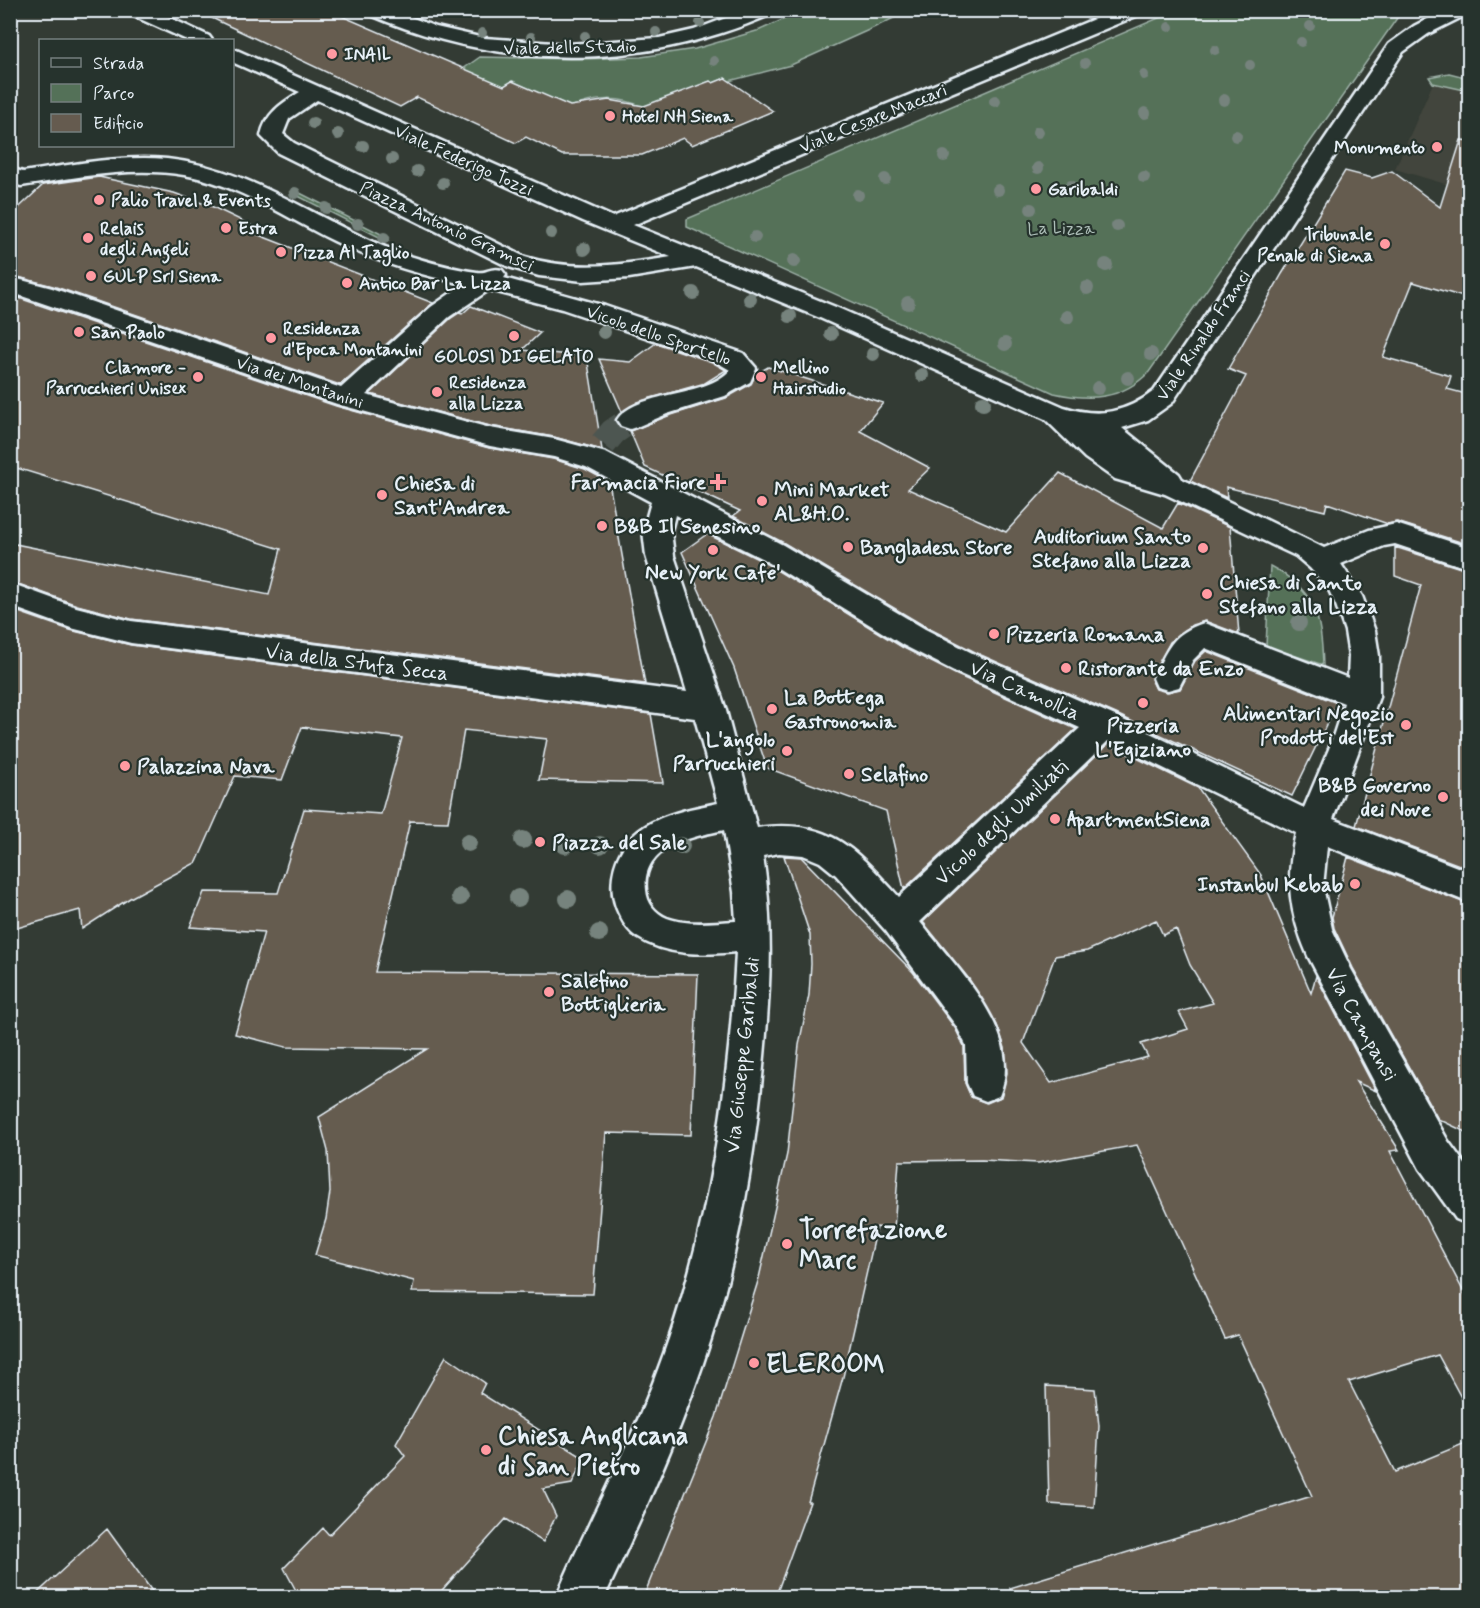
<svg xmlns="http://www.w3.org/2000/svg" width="1480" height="1608" viewBox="0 0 1480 1608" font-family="Mynerve,sans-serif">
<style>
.built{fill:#42453c}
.green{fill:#547158;stroke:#9eb1a8;stroke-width:1.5}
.building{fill:#655b4f;stroke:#e8f1f8;stroke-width:1.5;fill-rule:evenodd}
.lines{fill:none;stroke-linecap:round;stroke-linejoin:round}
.minor-tunnel{stroke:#4e5651;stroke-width:27;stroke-dasharray:27 14;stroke-linecap:butt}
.minor-casing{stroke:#e8f1f8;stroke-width:5}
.minor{fill:#26332d;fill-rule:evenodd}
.tree{fill:#76837d}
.poi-dot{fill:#ff9aa2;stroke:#26332d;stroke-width:2}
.labels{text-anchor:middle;stroke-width:4.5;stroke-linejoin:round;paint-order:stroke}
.far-street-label{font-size:18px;fill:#e8f1f8;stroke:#26332d}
.far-poi-label{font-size:18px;font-weight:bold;fill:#e8f1f8;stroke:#26332d;text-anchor:start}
.far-park-label{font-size:18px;fill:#adbeb8;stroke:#26332d}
.poi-label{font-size:21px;font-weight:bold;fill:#e8f1f8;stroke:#26332d;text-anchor:start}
.street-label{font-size:21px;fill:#e8f1f8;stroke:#26332d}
.near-poi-label{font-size:26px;font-weight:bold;fill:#e8f1f8;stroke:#26332d;text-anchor:start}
</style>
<rect width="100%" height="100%" fill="#333b34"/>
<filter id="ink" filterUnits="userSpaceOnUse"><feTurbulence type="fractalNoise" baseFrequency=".0167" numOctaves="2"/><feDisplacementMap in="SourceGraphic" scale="12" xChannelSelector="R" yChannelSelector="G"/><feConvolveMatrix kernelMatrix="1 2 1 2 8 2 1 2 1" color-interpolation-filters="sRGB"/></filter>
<g filter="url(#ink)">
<path class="built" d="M1433 83 1469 91V191L1395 169Z"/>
<path class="green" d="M802 11H908L871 29 791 65 729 81 725 78 713 83 710 81 644 108C623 96 592 97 571 108L513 81 478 101 463 69 480 57 581 59 641 57 695 49 760 30Z
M1175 11H1402L1149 372C1122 400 1089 401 1054 393L687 227V219Z
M1449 73 1469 78V91L1433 83 1429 77Z
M294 190 389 238 385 240 290 192Z
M1270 566C1316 590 1321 616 1323 665L1266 646Z"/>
<path class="building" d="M195 10H328L504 86 512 81 570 106 609 100 644 106 710 81 713 83 725 78 773 111 692 145 683 138 642 155H562L526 137 516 143 417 97 400 107Z
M1461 140 1470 141V299L1413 282 1383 357 1451 376 1447 389 1470 395V545L1397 522 1388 524 1327 503 1325 511 1226 487 1227 498 1190 481 1246 376 1228 369 1282 274 1345 171 1372 178 1392 171 1440 207Z
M99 177 174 193 213 207 257 228 251 232 433 303 340 385 53 286 10 275V216L43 185Z
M10 295 336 406 489 448 553 459 585 469 609 482 645 684 131 619 77 605 10 581V543L269 595 281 549 10 466Z
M471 306 540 333 522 350 587 357 602 450 554 437 490 426 370 394 450 319 459 313 462 314Z
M656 343 712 362 726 370 705 383 638 402 622 412 599 359 630 362Z
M768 367 883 403 860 431 930 468 908 489 1006 532 1060 473 1163 528 1178 503 1230 527 1239 634 1205 621 1192 625 1170 642 1151 679 1156 689 1167 692 1180 689 1195 661 1206 651 1337 703 1292 796 1116 714 981 655 926 627 784 543 733 516 740 511 645 467 630 431 668 416 726 398 751 384 756 374Z
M707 534 762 561 902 647 957 675 1076 729 904 889 886 811 767 768 734 668 682 552Z
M1395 547 1470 571V869L1356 826 1421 585 1395 576Z
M10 609 70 630 131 645 651 714 663 783 539 780 547 739 464 730 448 822 410 821 375 972 698 974 691 1135 606 1133 593 1294 412 1292 414 1281 315 1255 326 1219 330 1192 328 1151 319 1117 427 1049 286 1047 235 1034 264 932 190 927 204 892 278 893 304 809 381 814 402 738 302 727 282 780 235 776 197 862 130 898 82 929 80 910 10 930Z
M1108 744 1198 788 1261 875 1311 993 1316 976 1376 1091 1356 1082 1399 1150 1390 1151 1470 1304V1414L1438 1355 1349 1382 1395 1472 1470 1441V1598H1011L1010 1588 1312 1496 1238 1335 1225 1339 1137 1145 1038 1163 982 1160 899 1161 894 1229 877 1227 843 1377 808 1502H810L775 1598H643L716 1417 759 1278 787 1154 799 1045 809 995 811 964 810 935 784 856 801 857 913 972 955 1028 964 1046 965 1083 971 1097 987 1103 1001 1097 1007 1073 1005 1048 997 1025 969 979 923 922ZM1156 920 1163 935 1176 929 1190 965 1213 1003 1179 1012 1188 1029 1141 1044 1148 1057 1051 1083 1023 1043 1055 956 1087 951Z
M1348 857 1470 905V1134L1438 1119 1353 968 1334 928 1332 917Z
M446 1356 485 1383 480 1393 584 1458 572 1484 543 1489 556 1516 543 1542 506 1519 435 1598H300L284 1568 323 1528 329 1535 405 1456 396 1444Z
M1046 1386 1095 1389 1099 1426 1094 1507 1049 1504Z
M107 1529 157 1598H32Z"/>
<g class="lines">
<path class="minor-tunnel" d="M603 444 613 432 630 420"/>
<defs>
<path id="minor" d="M127 10H153L209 36 212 40H187L129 14Z
M366 10H393L436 27 484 38 568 44 659 38 694 30 747 10H774L772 14C640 71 500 71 368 14Z
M1116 10H1143L1141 14 633 225 838 308 1064 407C1098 418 1126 413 1154 391L1389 44 1414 26 1445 10H1470L1468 14 1428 34 1403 52 1172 403 1148 420 1122 428 1179 474 1182 479 1324 548 1369 530 1396 524 1470 548V569L1395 544 1384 546 1341 564 1362 596 1375 631 1379 656V697L1333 819 1470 872V903L1327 846 1323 887 1332 929 1351 969 1448 1141 1470 1171V1225L1456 1219 1420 1169 1308 956C1289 912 1285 880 1296 833L1108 741 920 922C955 967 1026 1034 999 1096L986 1101 973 1096 967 1083 966 1045 957 1027 886 931 836 875 820 862 803 855 779 853 763 856C774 927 770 995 763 1067 755 1150 742 1233 719 1312 691 1411 648 1505 604 1598H556C586 1525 625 1456 653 1383 706 1247 729 1097 736 952 702 955 666 956 637 937 629 932 624 924 620 916 604 885 614 847 644 827 665 813 694 808 718 803L695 718 131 643 71 628 10 606V583L76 607 131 621 687 692 646 556 643 531 651 502 586 467 554 457 490 446 337 404 10 292V277L52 288 341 388 431 307 464 284C419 275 376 262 334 241 286 218 238 184 184 175 130 166 75 178 21 186L10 183V168L23 172C70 165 119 155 167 159 255 168 325 227 406 255 429 262 453 269 477 272 486 274 490 267 502 270L506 275 504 278 605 306 743 353 756 368 750 382 725 396 667 414 639 426 630 429 621 426 617 420C635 391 708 397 730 370L713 360 562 309 489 290 449 317 366 395 490 428 554 439 606 453 783 545 925 629 980 657 1115 716 1304 808 1329 749 1344 703 1205 648 1193 660 1179 687 1168 690 1157 687 1153 678C1168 649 1171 634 1204 623L1348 678 1349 656 1345 631 1336 605 1328 588 1310 568 1296 556 1165 494 1115 479 1085 458 1045 419 820 318 696 267 629 278 583 281 539 276 509 267 278 153 261 136C265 114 282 103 300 92L232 62V48L613 217ZM317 100 583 221 671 257C622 265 574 272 525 257L294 143 283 134 289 119ZM675 515 763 559 903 645 958 673 1080 728 899 897C854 848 829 818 757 828L725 707 674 556 671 531ZM724 830 734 892 736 921C714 922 688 926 667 918 655 913 647 903 646 890 641 846 691 837 724 830Z"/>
</defs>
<use href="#minor" class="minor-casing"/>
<use href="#minor" class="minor"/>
</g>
<g class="tree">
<circle cx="700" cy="23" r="5"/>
<circle cx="1310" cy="26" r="5"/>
<circle cx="1169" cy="27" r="5"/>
<circle cx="656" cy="32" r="5"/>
<circle cx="482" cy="33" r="5"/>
<circle cx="585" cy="36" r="5"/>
<circle cx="531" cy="37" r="5"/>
<circle cx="1301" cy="42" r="5"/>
<circle cx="1215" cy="50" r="5"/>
<circle cx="714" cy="61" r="5"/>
<circle cx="1085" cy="63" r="5"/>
<circle cx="1250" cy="65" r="5"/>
<circle cx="1144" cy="75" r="5"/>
<circle cx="1224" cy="100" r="6"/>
<circle cx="995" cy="101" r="6"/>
<circle cx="1145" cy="113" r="6"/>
<circle cx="313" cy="123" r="6"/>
<circle cx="1038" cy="132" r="6"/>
<circle cx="338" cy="134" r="6"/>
<circle cx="1236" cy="136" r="6"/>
<circle cx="363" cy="146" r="6"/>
<circle cx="944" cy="156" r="6"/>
<circle cx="392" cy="159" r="6"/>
<circle cx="1038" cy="168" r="6"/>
<circle cx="417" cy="171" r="6"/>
<circle cx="1144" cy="177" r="6"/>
<circle cx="885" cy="179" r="6"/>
<circle cx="443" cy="183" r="6"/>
<circle cx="1071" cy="186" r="6"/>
<circle cx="998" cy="190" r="6"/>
<circle cx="295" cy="193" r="6"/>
<circle cx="858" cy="195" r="6"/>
<circle cx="326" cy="208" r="6"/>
<circle cx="1031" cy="209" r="6"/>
<circle cx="358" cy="224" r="6"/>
<circle cx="1117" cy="226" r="6"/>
<circle cx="551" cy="233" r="6"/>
<circle cx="755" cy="237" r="6"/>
<circle cx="384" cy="238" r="6"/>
<circle cx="584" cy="249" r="7"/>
<circle cx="794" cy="261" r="7"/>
<circle cx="1106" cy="265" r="7"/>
<circle cx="1087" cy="288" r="7"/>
<circle cx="693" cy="293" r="7"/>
<circle cx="750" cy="299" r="7"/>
<circle cx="908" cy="303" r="7"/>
<circle cx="790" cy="316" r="7"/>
<circle cx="1067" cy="317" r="7"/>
<circle cx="604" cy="332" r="7"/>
<circle cx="831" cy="334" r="7"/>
<circle cx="1005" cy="344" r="7"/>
<circle cx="873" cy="354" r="7"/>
<circle cx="1151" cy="354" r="7"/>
<circle cx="922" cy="375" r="7"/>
<circle cx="1128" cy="378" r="7"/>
<circle cx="1098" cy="388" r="7"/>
<circle cx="983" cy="403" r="8"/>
<circle cx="1299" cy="623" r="8"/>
<circle cx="523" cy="840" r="9"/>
<circle cx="468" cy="843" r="9"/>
<circle cx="565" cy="845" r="9"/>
<circle cx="600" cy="845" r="9"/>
<circle cx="681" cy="846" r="9"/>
<circle cx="460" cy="897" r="9"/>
<circle cx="518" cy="898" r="9"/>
<circle cx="568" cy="899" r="9"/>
<circle cx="599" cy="933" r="9"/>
</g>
</g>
<g class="poi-dot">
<circle cx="332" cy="54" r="6"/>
<circle cx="610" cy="116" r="6"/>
<circle cx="1437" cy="147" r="6"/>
<circle cx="1036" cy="189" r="6"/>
<circle cx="99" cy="200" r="6"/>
<circle cx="226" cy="228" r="6"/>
<circle cx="88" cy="238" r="6"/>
<circle cx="1385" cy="244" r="6"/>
<circle cx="281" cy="252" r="6"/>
<circle cx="91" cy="276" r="6"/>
<circle cx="347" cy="283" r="6"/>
<circle cx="79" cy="332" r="6"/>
<circle cx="514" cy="336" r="6"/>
<circle cx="271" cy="338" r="6"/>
<circle cx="198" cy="377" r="6"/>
<circle cx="761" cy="377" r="6"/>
<circle cx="437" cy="392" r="6"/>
<path d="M715 473h6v6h6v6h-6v6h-6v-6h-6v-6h6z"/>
<circle cx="382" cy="495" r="6"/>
<circle cx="762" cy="501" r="6"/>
<circle cx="602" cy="526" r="6"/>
<circle cx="848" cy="547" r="6"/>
<circle cx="1203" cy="548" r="6"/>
<circle cx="713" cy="550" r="6"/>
<circle cx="1207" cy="594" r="6"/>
<circle cx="994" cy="634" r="6"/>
<circle cx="1066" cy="668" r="6"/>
<circle cx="1143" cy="703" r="6"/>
<circle cx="772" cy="709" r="6"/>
<circle cx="1406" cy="725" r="6"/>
<circle cx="787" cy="751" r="6"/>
<circle cx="125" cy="766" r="6"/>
<circle cx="849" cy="774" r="6"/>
<circle cx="1443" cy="797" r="6"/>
<circle cx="1055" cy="819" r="6"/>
<circle cx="540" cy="842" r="6"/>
<circle cx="1355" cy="884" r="6"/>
<circle cx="549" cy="992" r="6"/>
<circle cx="787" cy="1244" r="6"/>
<circle cx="754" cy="1363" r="6"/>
<circle cx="486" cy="1450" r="6"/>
</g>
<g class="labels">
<g class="far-street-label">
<text transform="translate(570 47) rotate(-1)" y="6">Viale dello Stadio</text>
<text transform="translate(873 118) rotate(-22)" y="6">Viale Cesare Maccari</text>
<text transform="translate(464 160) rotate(24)" y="6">Viale Federigo Tozzi</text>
<text transform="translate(447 226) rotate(25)" y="6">Piazza Antonio Gramsci</text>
<text transform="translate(659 335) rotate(19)" y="6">Vicolo dello Sportello</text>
<text transform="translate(1203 335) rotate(-56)" y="6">Viale Rinaldo Franci</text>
<text transform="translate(300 382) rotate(18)" y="6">Via dei Montanini</text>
</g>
<g class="far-poi-label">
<text x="344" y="60">INAIL</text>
<text x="622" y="122">Hotel NH Siena</text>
<text x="1425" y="153" text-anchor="end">Monumento</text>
<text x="1048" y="195">Garibaldi</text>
<text x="111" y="206">Palio Travel &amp; Events</text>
<text x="100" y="234">Relais<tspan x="100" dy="21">degli Angeli</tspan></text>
<text x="238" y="234">Estra</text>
<text x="1373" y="240" text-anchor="end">Tribunale<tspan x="1373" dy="21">Penale di Siena</tspan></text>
<text x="293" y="258">Pizza Al Taglio</text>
<text x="103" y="282">GULP Srl Siena</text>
<text x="359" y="289">Antico Bar La Lizza</text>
<text x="283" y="334">Residenza<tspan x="283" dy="21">d'Epoca Montanini</tspan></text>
<text x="91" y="338">San Paolo</text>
<text x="514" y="362" text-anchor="middle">GOLOSI DI GELATO</text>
<text x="186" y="373" text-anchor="end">Clamore -<tspan x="186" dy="21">Parrucchieri Unisex</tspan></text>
<text x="773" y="373">Mellino<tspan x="773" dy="21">Hairstudio</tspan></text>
<text x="449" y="388">Residenza<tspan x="449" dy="21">alla Lizza</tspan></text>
</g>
<g class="far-park-label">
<text x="1061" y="234">La Lizza</text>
</g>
<g class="poi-label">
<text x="706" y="489" text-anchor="end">Farmacia Fiore</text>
<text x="394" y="490">Chiesa di<tspan x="394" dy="24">Sant'Andrea</tspan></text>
<text x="774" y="496">Mini Market<tspan x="774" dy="24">AL&amp;H.O.</tspan></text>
<text x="614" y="533">B&amp;B Il Senesino</text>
<text x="1191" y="543" text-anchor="end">Auditorium Santo<tspan x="1191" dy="24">Stefano alla Lizza</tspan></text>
<text x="860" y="554">Bangladesh Store</text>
<text x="713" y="579" text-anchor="middle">New York Cafe'</text>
<text x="1219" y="589">Chiesa di Santo<tspan x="1219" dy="24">Stefano alla Lizza</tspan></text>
<text x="1006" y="641">Pizzeria Romana</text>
<text x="1078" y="675">Ristorante da Enzo</text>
<text x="784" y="704">La Bottega<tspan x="784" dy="24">Gastronomia</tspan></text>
<text x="1394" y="720" text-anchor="end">Alimentari Negozio<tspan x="1394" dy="24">Prodotti del'Est</tspan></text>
<text x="1143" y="732" text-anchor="middle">Pizzeria<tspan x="1143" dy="24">L'Egiziano</tspan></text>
<text x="775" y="746" text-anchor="end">L'angolo<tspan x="775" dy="24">Parrucchieri</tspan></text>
<text x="137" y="773">Palazzina Nava</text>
<text x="861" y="781">Selafino</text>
<text x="1431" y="792" text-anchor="end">B&amp;B Governo<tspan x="1431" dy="24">dei Nove</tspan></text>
<text x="1067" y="826">ApartmentSiena</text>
<text x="552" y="849">Piazza del Sale</text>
<text x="1343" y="891" text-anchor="end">Instanbul Kebab</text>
<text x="561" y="987">Salefino<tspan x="561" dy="24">Bottiglieria</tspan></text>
</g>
<g class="street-label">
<text transform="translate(357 662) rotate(7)" y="7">Via della Stufa Secca</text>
<text transform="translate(1025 690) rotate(24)" y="7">Via Camollia</text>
<text transform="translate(1001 822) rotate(-43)" y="7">Vicolo degli Umiliati</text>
<text transform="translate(1362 1024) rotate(61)" y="7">Via Campansi</text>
<text transform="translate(742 1055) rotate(-84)" y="7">Via Giuseppe Garibaldi</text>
</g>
<g class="near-poi-label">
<text x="799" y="1238">Torrefazione<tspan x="799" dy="30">Marc</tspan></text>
<text x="766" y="1372">ELEROOM</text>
<text x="498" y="1444">Chiesa Anglicana<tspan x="498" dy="30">di San Pietro</tspan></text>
</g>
</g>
<rect width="1480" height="1608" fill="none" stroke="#26332d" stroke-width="36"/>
<rect x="18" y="18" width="1444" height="1572" fill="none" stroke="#e8f1f8" stroke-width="2" filter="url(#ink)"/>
<rect x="39" y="39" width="195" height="108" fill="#26332d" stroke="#747f7e" stroke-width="1.5"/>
<rect x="51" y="58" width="30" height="9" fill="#26332d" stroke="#747f7e" stroke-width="1.5"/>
<text x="93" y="69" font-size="18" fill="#e8f1f8">Strada</text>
<rect x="51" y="84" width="30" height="18" fill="#547158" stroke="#747f7e" stroke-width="1.5"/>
<text x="93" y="99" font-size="18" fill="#e8f1f8">Parco</text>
<rect x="51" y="114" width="30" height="18" fill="#655b4f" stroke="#747f7e" stroke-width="1.5"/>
<text x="93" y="129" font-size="18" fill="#e8f1f8">Edificio</text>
</svg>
